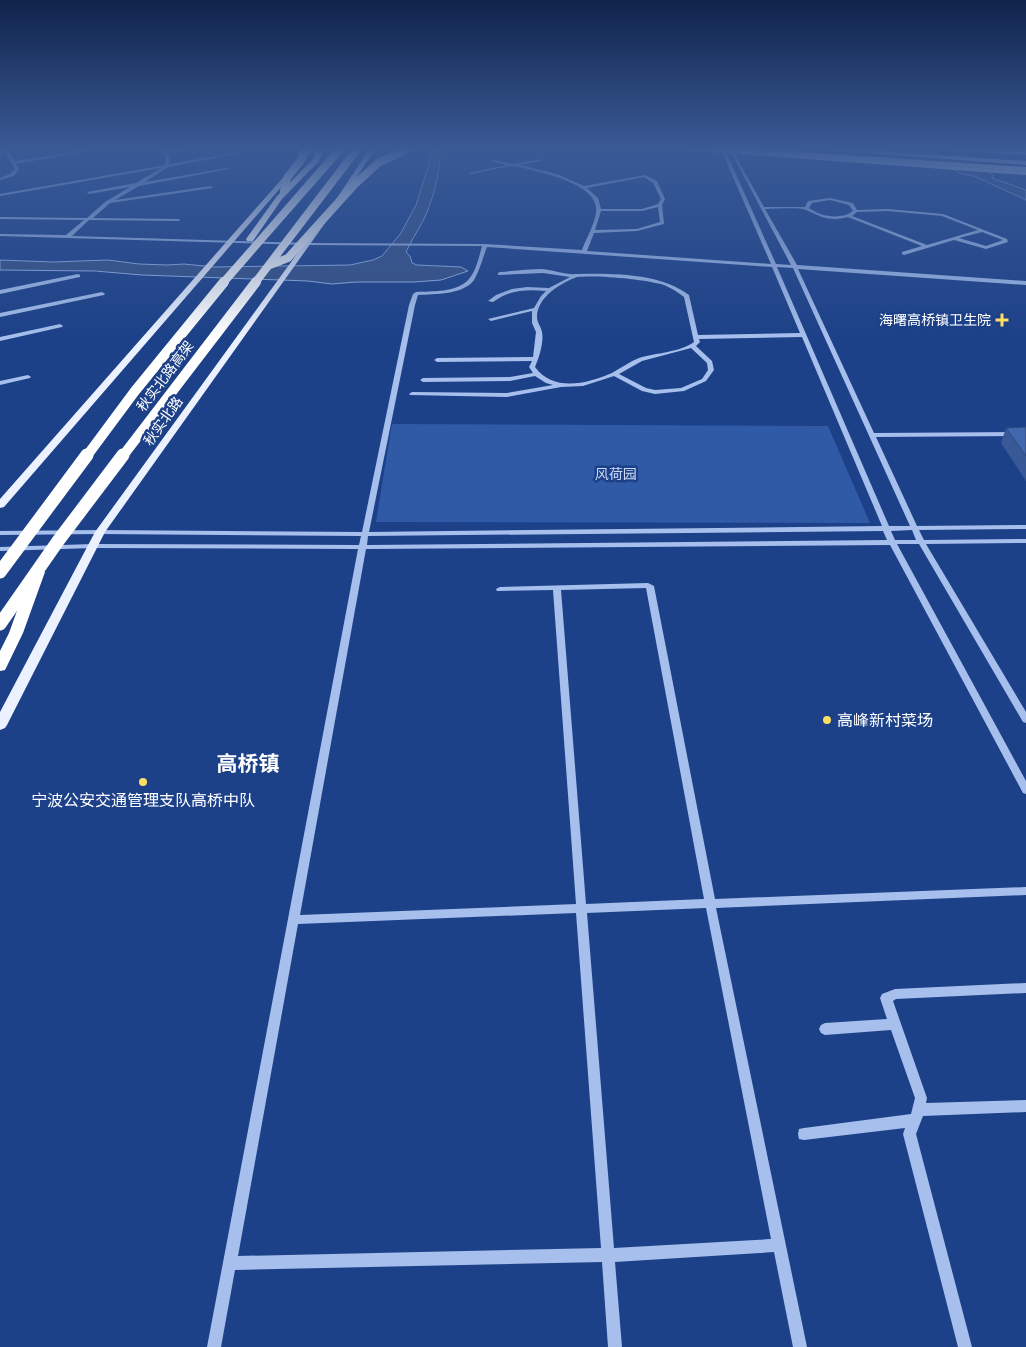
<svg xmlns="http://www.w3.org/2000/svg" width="1026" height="1347" viewBox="0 0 1026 1347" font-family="'Asap Condensed','Noto Sans SC',sans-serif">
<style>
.green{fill:#3059a6}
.water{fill:#365185;stroke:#99b8ed}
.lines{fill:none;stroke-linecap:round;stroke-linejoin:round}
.minor{fill:#a6bfec;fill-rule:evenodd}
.major{fill:#ebf1ff;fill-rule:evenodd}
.highway{fill:#fff;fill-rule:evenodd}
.highway-bridge-far2{stroke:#fff;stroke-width:8}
.highway-bridge-far1{stroke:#fff;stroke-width:10}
.highway-bridge{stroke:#fff;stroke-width:13}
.wall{fill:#385996}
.building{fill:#4168af;stroke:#2e497a}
.poi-dot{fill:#fcde64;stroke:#1d4188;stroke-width:2}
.labels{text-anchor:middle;stroke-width:5;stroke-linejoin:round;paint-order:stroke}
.far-poi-label{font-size:14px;fill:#fff;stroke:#1d4188;text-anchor:end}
.far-street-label{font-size:14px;fill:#fff;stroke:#1d4188}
.far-park-label{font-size:14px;fill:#cbdbf8;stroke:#1d4188}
.poi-label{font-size:16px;fill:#fff;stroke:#1d4188;text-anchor:start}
.district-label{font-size:21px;font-weight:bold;fill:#fff;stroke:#1d4188}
</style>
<rect width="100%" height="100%" fill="#1d4188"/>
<path class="green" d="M392 424 828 426 870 523 376 522Z"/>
<path class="water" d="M927 148H958L993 175 992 178 1026 190V200L974 176 959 173Z
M440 151C441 171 432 203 423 221 417 232 411 241 406 252L410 256 412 263 417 265 461 267 468 271 441 280 414 282H356L332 284 308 281 142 275 95 271 0 270V260L53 262 108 260 139 264 167 265 184 264 214 267 350 265 373 260 382 256 401 233 416 205 429 164 430 152Z"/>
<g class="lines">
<path class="minor" d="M10 148H18L8 151 15 161 96 148H106L16 164 19 169 14 176 0 180V178L10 174 15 169 5 152 0 153V151Z
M155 148H160L165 152 185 148H195L167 154 170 156 169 164 239 152 241 153 168 167 145 182 227 168 229 169 139 186 115 200 211 186 213 188 110 203 93 218 178 219 180 220V221L89 220 72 236 309 243 485 244 582 250C586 239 598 218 596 207 593 185 551 175 532 170 526 169 519 166 513 166 499 167 484 172 471 174L469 173 507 165 492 162 493 160 514 164 540 159 541 161 520 165 557 174 584 186 645 175 657 181 665 199 662 205 664 224 637 231 594 233 587 251 771 264 722 152 724 151 726 152 776 264 791 265 731 152 734 153 764 207H805L808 201 830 198 853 203 857 210 888 209 943 214 1007 239 1008 242 986 249 954 240 904 255 902 254V252L922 246 848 217C829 222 822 217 806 210 799 207 774 209 765 209L797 265 1026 281V285L798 269 874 433 1026 432V436L876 437 917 526 1026 525V529L919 530 924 540 1026 539V543L926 544 1026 712V723L1023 722 919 544H897L1026 781V794L1023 793 890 545 366 549 300 915 576 904 553 590 497 591 496 589 500 587 648 583 654 586 715 899 1026 887V895L716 908 807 1347H793L774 1252 615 1262 622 1347H608L602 1262 235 1270 221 1347H207L358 549 93 548 0 551V547L93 544 359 545 361 536 100 534 0 535V531L100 530 362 532 409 305 413 294 416 292C432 291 457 293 469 279 476 271 479 257 482 246L309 245 0 236V234L66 235 84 220 0 219V217L87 218 105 202 130 187 89 194 87 192 136 183 161 168 0 196V194L165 165 166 156ZM644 177 653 183 661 199 658 204 642 209H601L598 198 587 188ZM830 200 849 205 853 211C841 220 821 217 809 208L812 203ZM658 207 660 222 637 229 595 230 601 211H642ZM888 211 942 216 978 230 927 245 852 216 857 212ZM982 232 1003 240 986 246 959 238ZM487 247 772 267 800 333 698 335 689 295C660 273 612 273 577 274 565 275 554 270 542 269 529 269 514 271 500 272L498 273V275L543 273 570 277 549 288 527 287 512 289 496 295 488 301 493 302C509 290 526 289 546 291L541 296 534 308 488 319 491 321 532 311V323L536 332 533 357 437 358 434 360 437 362 532 361 529 367 533 373 510 377 423 378 420 380 423 382 510 381 535 376 546 383 553 385 507 393 412 392 409 394 410 395 507 397 561 387 583 386 614 376 642 391 655 394 684 391 706 381 714 370 712 361 696 346 700 342 699 339 802 337 882 526 369 532 415 305 418 295C435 294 463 295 474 280 480 270 483 257 487 247ZM777 267 793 268 910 526H889ZM577 277C598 275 644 279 664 285 671 288 678 292 684 297L694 342C681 352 655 353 639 358 629 362 621 368 612 373 587 384 553 392 535 367 539 358 544 342 542 332 541 326 537 323 537 317 537 297 561 283 577 277ZM691 348 707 363 708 370 702 379 681 388 655 390 646 388 619 374 642 361ZM912 530 916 540H895L891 531ZM883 531 887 540 367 545 368 536ZM646 588 704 899 586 904 561 590ZM706 908 771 1239 614 1248 587 913ZM576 913 601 1248 238 1256 298 924Z
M78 274 80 275V277L0 294V290Z
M102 292 105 294 104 295 0 317V313Z
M60 324 63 326 62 327 0 341V337Z
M28 375 31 377 30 378 0 385V381Z
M1026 983V993L896 999 893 1001 927 1098 926 1103 1026 1100V1112L923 1116 916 1134 972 1347H958L903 1134 905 1128 804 1140 799 1139 798 1134 799 1129 804 1128 911 1114 915 1098 891 1030 825 1035 821 1033 819 1029 821 1025 825 1023 887 1019 880 998 882 994 895 989Z"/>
<path class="major" d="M309 148H315L4 507 0 508V499Z
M370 148H376L340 202H336L335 201Z
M656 148H687L1026 171V175Z
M799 148H831L1026 161V165Z
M1009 148H1026V151Z
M323 218 328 219 105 532 7 725 5 728 0 730V712L95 532Z"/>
<path class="highway" d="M317 148H324L319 161 282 199 253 241H247L246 239 277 196 313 159Z
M705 148H742L1026 167V171L708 150Z
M950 148 1026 151V155L953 150Z
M38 568 45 572 23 633 7 666 5 670 0 671V651L9 633 31 572Z"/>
<path class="highway-bridge-far2" d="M284 191 287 178 302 159 304 148
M270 265 288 258 355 184 378 163 409 148
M223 283 341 148
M255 283 358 148"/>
<path class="highway-bridge-far1" d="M86 457 135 391 224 282
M122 457 256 282"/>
<path class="highway-bridge" d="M0 572 87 455
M0 624 58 541 123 455"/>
</g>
<path class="wall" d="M1026 427V481L1001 443 1006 428Z"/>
<path class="building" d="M1026 427V456L1006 428Z"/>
<linearGradient id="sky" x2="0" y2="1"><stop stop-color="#10244b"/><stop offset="0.44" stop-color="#3a5a96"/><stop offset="1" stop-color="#3a5a96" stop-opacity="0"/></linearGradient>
<rect width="1026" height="337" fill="url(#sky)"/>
<g class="poi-dot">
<path d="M999.5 312.5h5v5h5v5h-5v5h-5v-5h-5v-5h5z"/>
<circle cx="827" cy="720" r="5"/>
<circle cx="143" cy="782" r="5"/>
</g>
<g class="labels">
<g class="far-poi-label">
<text x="991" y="325">海曙高桥镇卫生院</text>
</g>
<g class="far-street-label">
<text transform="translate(165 376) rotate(-53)" y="5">秋实北路高架</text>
<text transform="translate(163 421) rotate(-55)" y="5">秋实北路</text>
</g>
<g class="far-park-label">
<text x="616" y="479">风荷园</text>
</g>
<g class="poi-label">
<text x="837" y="726">高峰新村菜场</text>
<text x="143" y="806" text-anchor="middle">宁波公安交通管理支队高桥中队</text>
</g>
<g class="district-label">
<text x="248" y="771">高桥镇</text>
</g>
</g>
</svg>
